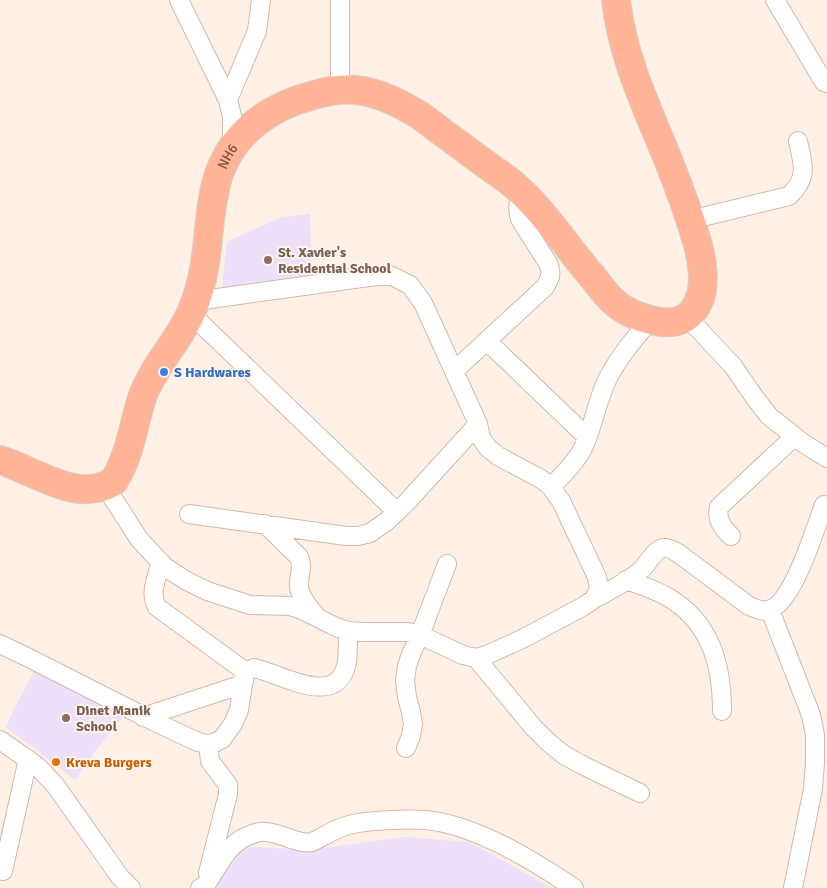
<svg xmlns="http://www.w3.org/2000/svg" width="827" height="888" viewBox="0 0 827 888" font-family="Signika,sans-serif">
<style>
.education{fill:#ede0fb}
.lines{fill:none;stroke-linecap:round;stroke-linejoin:round}
.minor-casing{stroke:#d4b7ab;stroke-width:20}
.trunk-casing{stroke:#dacecb;stroke-width:30}
.minor{stroke:#fff;stroke-width:18}
.trunk{stroke:#ffb497;stroke-width:28}
.education-dot{fill:#8d6e63;stroke:#fff5ec;stroke-width:2}
.shop-dot{fill:#3f7fe0;stroke:#fff5ec;stroke-width:2}
.food-dot{fill:#e8710a;stroke:#fff5ec;stroke-width:2}
.labels{text-anchor:middle;stroke-width:4;stroke-linejoin:round;paint-order:stroke}
.street-label{font-size:14px;fill:#7a5146;stroke:#fff5ec}
.education-label{font-size:14px;font-weight:bold;fill:#785e54;stroke:#fff5ec;text-anchor:start}
.shop-label{font-size:14px;font-weight:bold;fill:#366cbe;stroke:#fff5ec;text-anchor:start}
.food-label{font-size:14px;font-weight:bold;fill:#c56008;stroke:#fff5ec;text-anchor:start}
</style>
<rect width="100%" height="100%" fill="#fef0e4"/>
<path class="education" d="M310 214 312 279 221 296 227 242 281 217Z
M42 656 130 708 94 753 75 780 6 727 14 709Z
M404 837 469 842 552 888H214L240 846 309 850Z"/>
<g class="lines">
<defs>
<path id="minor" d="M179 0 228 100 232 116V149
M340 0V89
M775 0 819 74 824 82 827 83
M228 100 257 31 261 0
M690 220 789 196C809 177 803 165 798 141
M191 314 397 512
M687 317 733 366 755 398 769 416 803 443 827 458
M487 341 587 437
M454 371 545 287C550 279 552 274 549 265L520 219C517 209 518 202 522 192
M105 486 139 539 165 567 185 580 207 591 250 605 290 606 302 610 336 627 348 631 362 632H408L420 635 463 655 476 658 489 654 522 639 584 606 594 599 599 589 597 577 561 501 551 487 541 479 498 456 488 448 481 438 478 424 423 303 410 285 392 276H376L196 301
M551 487C562 476 573 465 581 452 593 430 596 403 607 380 618 358 634 339 650 320
M189 514 346 536H358L370 533 387 521 406 503 478 424
M265 524 299 557C303 566 300 572 299 581 297 595 309 607 317 617
M731 536C722 528 716 519 719 507L794 437
M161 562C157 577 149 593 157 607L246 672
M626 580C640 585 653 589 666 596 710 621 722 663 722 711
M594 599C610 590 628 582 641 570 648 564 654 550 663 548 669 547 674 551 678 553L749 606C755 608 761 612 768 610 793 605 815 528 824 505
M770 610 811 715 815 735V763L813 789 793 888
M0 644 29 658 155 722 198 742 208 744 214 743 222 739 233 724 239 710 243 684 246 672 254 668C282 674 338 710 347 662 348 652 348 641 348 631
M476 658 533 727 548 742 564 755 584 766 640 793
M143 717 243 684
M0 740 37 766 55 785 120 877 131 888
M208 744 210 761 228 785V794L208 873
M406 748 411 736 413 724 411 712 407 697 405 681 407 666 411 654 420 635 447 564
M3 871 28 759
M200 888 205 886C219 866 228 841 253 834 255 833 258 832 260 832 267 831 276 834 283 836 292 839 302 844 312 842 317 840 321 837 326 835 336 829 346 825 358 823 377 820 407 819 426 820 476 825 534 861 574 888"/>
<g id="trunk">
<path id="s1" d="M0 460C8 463 17 466 25 470 49 480 77 496 104 486 107 485 112 483 114 481 114 480 117 475 118 474 131 450 134 421 143 395 156 361 185 335 196 300 202 283 205 266 207 248 210 223 211 198 219 174 234 131 271 106 314 95 327 91 341 88 355 90 379 92 401 104 421 116 444 134 468 151 491 168 499 174 508 179 515 186 544 211 566 246 591 275 601 288 611 302 625 310 636 317 648 320 661 322 673 323 683 322 692 312 710 292 702 255 694 232 684 199 671 166 657 133 639 90 621 47 616 0"/>
</g>
</defs>
<use href="#minor" class="minor-casing"/>
<use href="#trunk" class="trunk-casing"/>
<use href="#minor" class="minor"/>
<use href="#trunk" class="trunk"/>
</g>
<g class="education-dot">
<circle cx="268" cy="260" r="5"/>
<circle cx="66" cy="718" r="5"/>
</g>
<circle class="shop-dot" cx="164" cy="372" r="5"/>
<circle class="food-dot" cx="56" cy="762" r="5"/>
<g class="labels">
<g class="street-label">
<text dy="5" stroke="none"><textPath href="#s1" startOffset="469">NH6</textPath></text>
</g>
<g class="education-label">
<text x="278" y="257">St. Xavier's<tspan x="278" dy="16">Residential School</tspan></text>
<text x="76" y="715">Dinet Manik<tspan x="76" dy="16">School</tspan></text>
</g>
<g class="shop-label">
<text x="174" y="377">S Hardwares</text>
</g>
<g class="food-label">
<text x="66" y="767">Kreva Burgers</text>
</g>
</g>
</svg>
